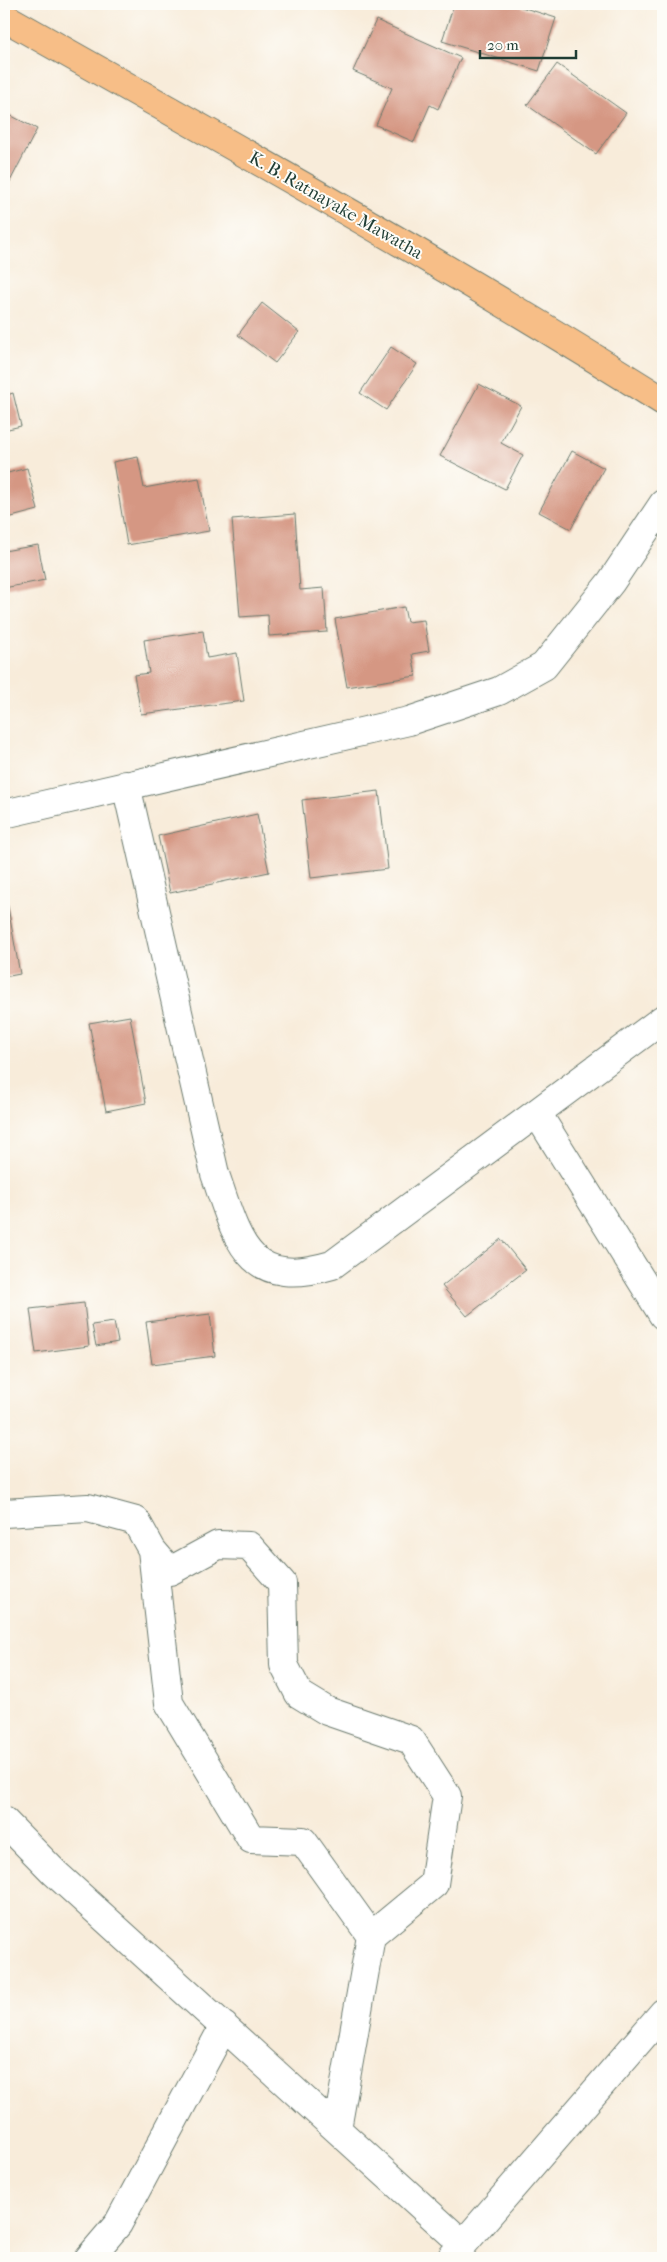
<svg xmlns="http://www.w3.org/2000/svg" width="667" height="2262" viewBox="0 0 667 2262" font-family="'IM FELL French Canon',serif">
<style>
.building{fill:#d59783}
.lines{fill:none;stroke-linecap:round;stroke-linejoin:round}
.minor-casing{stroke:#6b7a6e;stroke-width:30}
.trunk-casing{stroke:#6b7a6e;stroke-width:30}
.minor{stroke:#fff;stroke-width:28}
.trunk{stroke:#f7be87;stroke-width:28}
.labels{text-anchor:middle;stroke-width:4;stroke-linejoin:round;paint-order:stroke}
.street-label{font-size:18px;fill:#1f3d34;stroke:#fdfcf7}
</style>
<rect width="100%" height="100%" fill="#fdfcf7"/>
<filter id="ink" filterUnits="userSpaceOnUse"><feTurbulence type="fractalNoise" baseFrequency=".02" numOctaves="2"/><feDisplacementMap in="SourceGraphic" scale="10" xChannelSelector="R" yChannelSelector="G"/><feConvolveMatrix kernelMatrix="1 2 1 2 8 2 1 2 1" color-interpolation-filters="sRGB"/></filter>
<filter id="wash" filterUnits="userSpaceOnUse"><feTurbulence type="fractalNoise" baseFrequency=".0096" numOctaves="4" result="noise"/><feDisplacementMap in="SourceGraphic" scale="20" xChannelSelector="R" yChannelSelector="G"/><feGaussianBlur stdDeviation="1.12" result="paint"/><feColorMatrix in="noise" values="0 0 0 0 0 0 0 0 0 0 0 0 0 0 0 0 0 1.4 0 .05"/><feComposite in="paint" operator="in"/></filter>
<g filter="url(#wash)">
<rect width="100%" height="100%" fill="#f8ecda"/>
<g id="blocks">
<path class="building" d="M454 4H512L556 18 539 71 442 41Z
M376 20 461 58 438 109 430 105 414 142 376 125 392 88 353 71Z
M557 64 626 113 596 154 527 105Z
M4 112 37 129 4 193Z
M262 303 299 332 275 363 238 335Z
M391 347 417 364 386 410 360 393Z
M479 384 521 406 501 443 523 455 505 489 440 456Z
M13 393 21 426 4 430V396Z
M572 451 604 468 571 529 539 512Z
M138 457 144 488 199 478 209 531 127 545 113 462Z
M27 468 38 510 4 519V474Z
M295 514 300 590 324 588 327 632 269 636 268 615 240 617 232 519Z
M38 545 45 580 4 588V551Z
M404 607 407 622 424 620 429 651 412 654 416 676 347 687 335 619Z
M203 631 207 658 237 653 244 701 141 714 134 675 149 673 144 640Z
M379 791 388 869 311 878 302 800Z
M257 814 269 872 170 893 158 836Z
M4 885 20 974 4 977Z
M130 1016 146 1103 106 1111 89 1023Z
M501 1239 526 1270 467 1316 442 1286Z
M84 1303 89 1346 36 1353 30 1309Z
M210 1314 215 1356 152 1364 146 1322Z
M114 1322 118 1342 96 1346 92 1325Z"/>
</g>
</g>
<g filter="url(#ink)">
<use href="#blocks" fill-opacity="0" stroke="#6b7a6e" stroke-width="1"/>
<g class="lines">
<defs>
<path id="minor" d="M126 785 215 1174C238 1241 247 1290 332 1265L663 1019
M4 814 409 721 499 691 544 666 611 582 663 504
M537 1113 663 1315
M4 1513 88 1508 136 1521 152 1550 170 1571 218 1545 249 1546 282 1583 284 1665 299 1694 327 1711 411 1740 447 1796 434 1884 371 1936
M152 1550 169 1703 251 1839 303 1841 371 1936 337 2129
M4 1821 55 1873 463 2244
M452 2257 663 2013
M89 2258 118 2224 224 2026"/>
<path id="trunk" d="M4 17C225 142 448 265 663 401"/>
</defs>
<use href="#minor" class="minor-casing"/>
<use href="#trunk" class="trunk-casing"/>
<use href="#minor" class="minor"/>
<use href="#trunk" class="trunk"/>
</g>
</g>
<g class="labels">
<g class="street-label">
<text transform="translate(336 205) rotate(30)" y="6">K. B. Ratnayake Mawatha</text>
</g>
</g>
<rect width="667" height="2262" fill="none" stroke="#fdfcf7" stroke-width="20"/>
<path d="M480 50v8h96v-8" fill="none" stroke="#1f3d34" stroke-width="2.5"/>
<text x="487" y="50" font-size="15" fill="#1f3d34" stroke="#fdfcf7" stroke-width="4" paint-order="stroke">20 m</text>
</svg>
